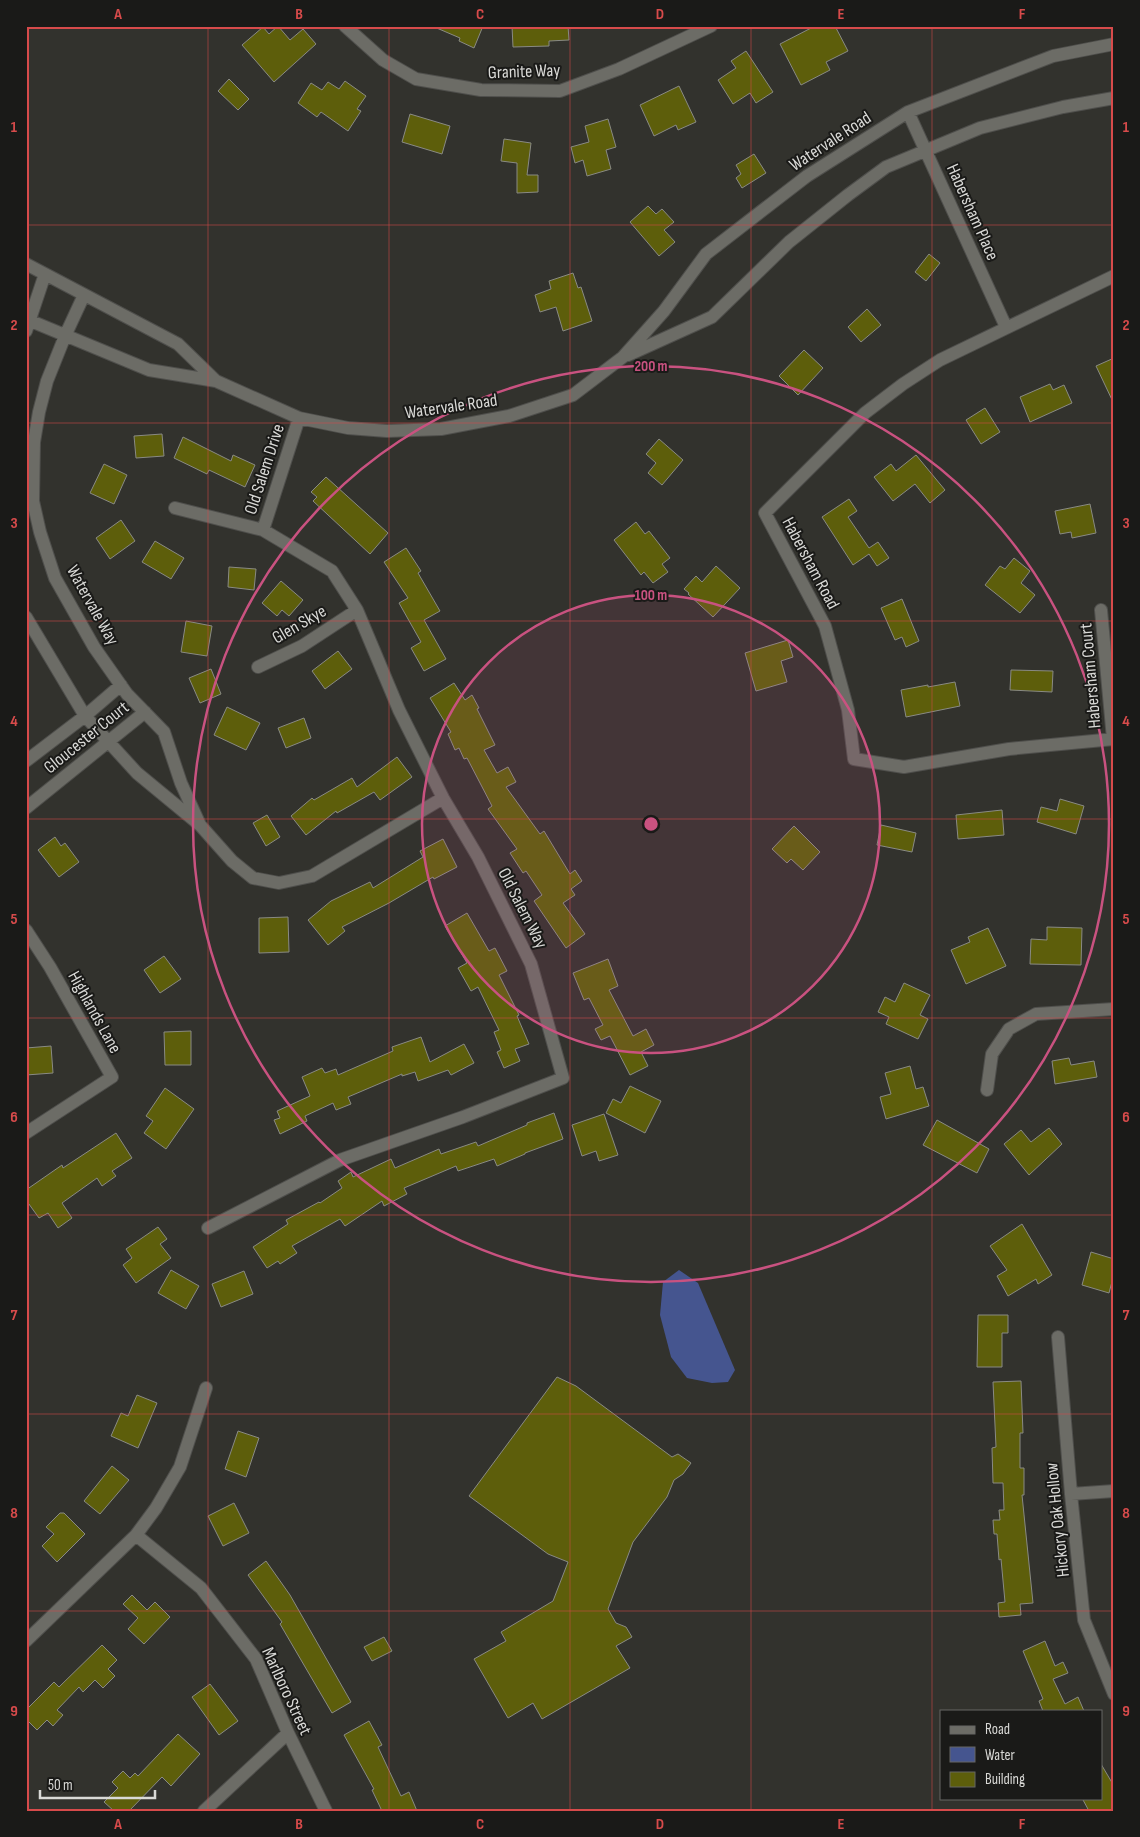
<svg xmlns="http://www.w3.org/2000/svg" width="1140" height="1837" viewBox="0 0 1140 1837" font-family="'Sofia Sans Condensed',sans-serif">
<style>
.water{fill:#45558f}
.building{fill:#5d5e0b;stroke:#898a84}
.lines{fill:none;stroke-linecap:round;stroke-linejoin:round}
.minor-casing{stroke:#4f4f4c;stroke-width:14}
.minor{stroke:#6c6c66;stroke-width:12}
.grid{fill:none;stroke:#d74b4b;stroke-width:1;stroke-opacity:0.55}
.ring{fill:none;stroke:#c95280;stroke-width:2.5}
.labels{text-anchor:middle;stroke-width:4;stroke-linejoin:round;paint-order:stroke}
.street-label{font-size:18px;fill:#d9d9d6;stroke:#1a1a18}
.centre{fill:#c95280;stroke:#1a1a18;stroke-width:2.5}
.ring-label{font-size:15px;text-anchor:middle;font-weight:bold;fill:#c95280;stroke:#1a1a18;stroke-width:4;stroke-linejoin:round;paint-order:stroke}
.neatline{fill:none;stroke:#d74b4b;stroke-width:2}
.grid-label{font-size:16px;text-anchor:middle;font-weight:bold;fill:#d74b4b}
</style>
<rect width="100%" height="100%" fill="#32322d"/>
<path class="water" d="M679 1270 698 1283 735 1370 728 1382 712 1383 687 1378 671 1357 660 1315 663 1282Z"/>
<path class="building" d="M278 26 290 40 303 29 316 44 274 82 242 45 263 27 269 34Z
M432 26H483L474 48 459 41 460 38Z
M512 26H568L569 40 549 41V46L513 47Z
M815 26H835L848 51 826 62 830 70 801 85 780 44Z
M746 51 773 92 756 103 750 93 733 104 718 80 736 68 731 61Z
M229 79 249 99 238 110 218 91Z
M345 81 366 96 357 109 361 111 348 131 321 112 317 117 298 103 311 83 322 90 328 82 339 89Z
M679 86 696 122 678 130 676 125 654 136 640 105Z
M410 114 450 126 442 154 402 142Z
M608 119 616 147 606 150 611 169 587 176 583 160 575 163 571 147 589 142 585 126Z
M504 139 531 143 527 175H538V192L517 193V163L501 161Z
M754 154 766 173 742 188 736 178 741 174 736 165Z
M648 206 656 214 662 209 674 222 664 230 675 242 659 256 630 222Z
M929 254 940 263 926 281 915 272Z
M573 273 578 288 581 287 592 321 563 331 556 307 540 312 535 295 551 289 549 281Z
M867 309 881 325 861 342 848 327Z
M804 350 823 368 798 395 779 376Z
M1114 358V404L1096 366Z
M1050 384 1053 390 1064 385 1072 403 1030 422 1020 397Z
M985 408 1000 432 981 444 966 420Z
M162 434 164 456 136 458 134 436Z
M183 437 231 461 233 455 255 465 245 487 209 470 207 474 174 458Z
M659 439 683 460 662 485 648 473 656 463 646 454Z
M916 455 945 490 930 503 915 484 893 501 874 477 891 464 896 471Z
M104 464 127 475 114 504 90 493Z
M326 477 388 533 370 554 313 501 317 497 311 492Z
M849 499 857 511 848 517 869 548 878 542 889 558 877 566 869 554 853 565 822 517Z
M1090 504 1096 533 1072 538 1071 532 1060 534 1055 511Z
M121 520 135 541 110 559 96 538Z
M636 522 645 534 649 531 670 558 662 564 668 572 653 583 644 572 641 575 614 540Z
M155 541 184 558 171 579 142 562Z
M406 548 421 571 418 573 440 611 424 620 446 659 424 671 411 648 421 642 399 603 408 598 384 562Z
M1014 558 1030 571 1021 583 1035 595 1020 613 985 585 1000 566 1005 569Z
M716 566 740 588 713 617 688 594 689 593 684 589 696 576 702 582Z
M229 567 256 569 254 590 228 587Z
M281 581 303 600 289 616 282 610 277 616 262 603Z
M902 599 919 641 906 647 902 637 895 640 881 608Z
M186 621 212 626 207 656 181 652Z
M788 640 793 657 781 661 787 682 756 691 745 653Z
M338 651 352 669 325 689 312 671Z
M211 669 221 694 200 703 189 678Z
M1011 670 1053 671 1052 692 1010 690Z
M955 682 960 706 906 717 901 690 928 685V687Z
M454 683 465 700 472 695 479 708 477 709 495 745 484 750 497 773 508 767 516 782 506 787 540 834 544 831 570 874 575 870 582 881 571 889 575 895 563 903 585 934 566 948 534 901 542 895 526 871 523 873 510 853 517 849 488 809 492 806 467 758 464 759 459 748 455 750 448 734 451 732 430 698Z
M227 707 260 723 246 750 214 735Z
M304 718 311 738 286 748 278 728Z
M397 757 412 777 380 800 374 792 337 813 336 811 306 835 291 816 312 798 314 800 352 778 357 787Z
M1060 799 1084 806 1076 834 1037 822 1041 807 1057 811Z
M1002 810 1004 835 958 839 956 815Z
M267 815 280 837 266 846 253 823Z
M881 825 916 833 912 852 877 845Z
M794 826 820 852 803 870 791 859 787 863 772 849Z
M55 837 61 846 65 843 79 862 59 877 38 850Z
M443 839 457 867 434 879 433 877 389 903 342 927 345 931 328 945 308 920 331 901 370 882 373 888 423 857 420 851Z
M467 913 489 951 495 948 507 971 499 975 519 1015 517 1016 529 1044 515 1049 520 1061 504 1068 497 1052 501 1050 494 1032 499 1030 478 987 471 991 458 968 467 963 445 926Z
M288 917 289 952 259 953V918Z
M1047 927 1082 928 1081 965 1030 964 1031 939 1047 940Z
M988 928 1006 966 966 984 951 950 970 942 968 937Z
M164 956 181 979 160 993 144 970Z
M608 959 618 986 609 990 633 1036 646 1029 654 1045 641 1052 648 1066 630 1075 610 1036 601 1040 595 1029 603 1025 589 998 584 1000 573 973Z
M904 983 930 995 920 1015 928 1019 918 1039 886 1024 889 1017 878 1012 885 997 895 1002Z
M191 1031V1065H165L164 1032Z
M421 1037 430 1062 464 1044 474 1063 451 1075 448 1070 418 1081 415 1072 402 1076V1074L348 1097 351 1104 336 1110 333 1103 305 1116 307 1121 280 1134 274 1120 280 1118 277 1111 310 1096 302 1077 322 1068 325 1073 336 1069 338 1075 393 1051 392 1047Z
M51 1046 53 1073 26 1075V1048Z
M1069 1058 1071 1065 1094 1061 1097 1077 1055 1084 1052 1061Z
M910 1066 916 1089 923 1087 929 1106 886 1119 880 1097 891 1094 885 1073Z
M630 1086 661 1101 645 1133 606 1113 613 1099 621 1103Z
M165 1088 194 1109 166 1149 144 1133 153 1121 146 1116Z
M554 1113 563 1139 525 1153V1154L497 1166 494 1159 458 1171 456 1166 404 1188 407 1194 384 1206 382 1201 345 1226 340 1219 292 1246 297 1253 280 1264 278 1261 267 1268 253 1247 288 1224 286 1220 319 1202 320 1203 342 1188 338 1181 351 1172 353 1177 391 1159 395 1168 439 1149 441 1154 476 1142 478 1146 527 1125V1123Z
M604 1114 618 1155 599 1161 596 1151 582 1156 572 1125Z
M937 1120 989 1149 977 1173 923 1145Z
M1049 1128 1062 1144 1029 1175 1004 1144 1021 1130 1031 1142Z
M116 1133 132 1158 112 1171 116 1176 102 1186 97 1178 62 1203 72 1218 58 1228 48 1213 39 1218 26 1200V1190L62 1165 63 1168Z
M1022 1224 1052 1275 1038 1284 1036 1279 1008 1296 997 1276 1007 1270 990 1246Z
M158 1227 167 1239 160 1244 171 1258 136 1283 123 1265 132 1258 126 1249Z
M1091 1252 1114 1259V1274L1109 1293 1082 1285Z
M171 1270 199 1286 186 1309 158 1293Z
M244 1271 253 1294 221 1307 212 1284Z
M978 1315H1008V1333H1002V1367H977Z
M557 1377 576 1386 672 1457 678 1454 691 1463 683 1474 674 1480 667 1497 633 1542 608 1609 616 1623 626 1627 632 1637 616 1646 630 1668 542 1719 533 1703 508 1718 474 1659 506 1641 501 1632 553 1601 568 1562 548 1554 469 1496Z
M1021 1381 1023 1433H1020V1468H1024V1495H1022L1033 1603 1020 1604 1021 1615 999 1617 998 1603 1005 1602 1001 1559 999 1560 997 1534H994L993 1520H1000L999 1510H1004L1003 1483H993L992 1448 996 1447 993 1382Z
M137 1395 157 1403 138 1448 111 1436 121 1413 128 1416Z
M238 1431 259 1438 246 1477 225 1469Z
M112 1466 129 1480 100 1514 84 1501Z
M234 1503 249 1533 223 1546 208 1516Z
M60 1513H64L85 1534 57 1562 42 1546 54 1534 46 1527Z
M266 1561 290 1595 351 1702 332 1713 280 1624 282 1622 248 1575Z
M132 1595 147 1610 155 1602 170 1617 144 1644 128 1629 138 1618 123 1604Z
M384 1637 392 1651 372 1661 364 1647Z
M1045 1641 1055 1666 1063 1662 1068 1673 1053 1679 1065 1704 1078 1697 1084 1711H1043L1039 1701 1043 1699 1023 1651Z
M102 1645 117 1660 108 1669 115 1676 103 1688 95 1680 83 1692 79 1687 57 1710 63 1715 53 1726 47 1720 37 1730 26 1719V1710L54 1682 59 1687Z
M210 1684 238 1721 219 1735 192 1697Z
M369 1721 382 1745 378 1747 401 1796 409 1792 417 1811H382L372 1790 374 1789 344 1735Z
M178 1734 200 1754 171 1786 162 1777 129 1811H114L104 1802 118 1788 112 1782 123 1771 130 1778 135 1773 138 1776Z
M1101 1764 1114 1786V1811H1089L1082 1798H1101Z"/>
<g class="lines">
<defs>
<path id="minor" d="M345 26 383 60 416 79 481 90 560 91 619 69 711 26
M908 112 1006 327
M26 264 178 344 216 381
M1114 276 940 360 903 384 865 413 765 513 825 626 848 710 854 759 904 767 1009 749 1114 739
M84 295 65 336 47 381 39 412 34 442 33 501 40 532 55 578 94 647 127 694 164 732 181 783 200 825
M26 319 149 370 216 381 299 418 348 428 387 431 441 429 509 416 573 395 623 357 664 311 706 254 807 176 908 112 1053 56 1114 44
M26 331 45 274
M628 355 712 317 789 242 848 195 886 167 980 128 1063 107 1114 98
M175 508 263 530 332 571 357 610 399 710 443 798 478 857 531 964 563 1078 463 1117 340 1160 208 1228
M263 530 299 418
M1101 610 1113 739
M26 617 85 716 137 773 200 825 232 861 253 878 279 883 312 876 443 798
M258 667 302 646 357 610
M26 761 85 716 121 685
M26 808 145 712
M26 930 50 967 112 1077 26 1133
M987 1090 992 1054 1009 1029 1036 1014 1114 1009
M1058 1337 1071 1494 1084 1620 1114 1694
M1071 1494 1114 1491
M136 1535 201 1588 256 1659 288 1733 326 1811
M26 1641 136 1535 156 1508 180 1467 206 1388
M204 1811 288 1733"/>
</defs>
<use href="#minor" class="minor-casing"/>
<use href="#minor" class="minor"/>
</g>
<path class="grid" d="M208 26V1811M389 26V1811M570 26V1811M751 26V1811M932 26V1811M26 225H1114M26 423H1114M26 621H1114M26 819H1114M26 1018H1114M26 1215H1114M26 1414H1114M26 1611H1114"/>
<circle cx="651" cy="824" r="229" fill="#c95280" fill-opacity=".12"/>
<g class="ring">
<circle cx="651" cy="824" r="229"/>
<circle cx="651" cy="824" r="458"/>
</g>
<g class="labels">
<g class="street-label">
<text transform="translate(524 71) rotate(-2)" y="6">Granite Way</text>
<text transform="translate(830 141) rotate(-33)" y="6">Watervale Road</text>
<text transform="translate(973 212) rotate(66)" y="6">Habersham Place</text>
<text transform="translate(451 406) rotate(-8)" y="6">Watervale Road</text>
<text transform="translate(264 469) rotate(-72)" y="6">Old Salem Drive</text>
<text transform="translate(811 563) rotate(62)" y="6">Habersham Road</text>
<text transform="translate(93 605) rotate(61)" y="6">Watervale Way</text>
<text transform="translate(299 624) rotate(-30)" y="6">Glen Skye</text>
<text transform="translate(1090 676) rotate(-95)" y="6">Habersham Court</text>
<text transform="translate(86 737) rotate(-39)" y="6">Gloucester Court</text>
<text transform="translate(523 908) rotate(63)" y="6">Old Salem Way</text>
<text transform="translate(95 1012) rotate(61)" y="6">Highlands Lane</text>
<text transform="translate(1057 1520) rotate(-96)" y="6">Hickory Oak Hollow</text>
<text transform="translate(287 1691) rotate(65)" y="6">Marlboro Street</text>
</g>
</g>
<circle cx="651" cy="824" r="8" class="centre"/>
<g class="ring-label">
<text x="651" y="371">200 m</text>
<text x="651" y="600">100 m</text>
</g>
<rect width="1140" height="1837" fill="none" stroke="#1a1a18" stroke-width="55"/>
<rect x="940" y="1710" width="162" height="90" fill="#1a1a18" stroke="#666664"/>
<rect x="950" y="1726" width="25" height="8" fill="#6c6c66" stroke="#666664"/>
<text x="985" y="1734" font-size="15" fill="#d9d9d6">Road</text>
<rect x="950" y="1747" width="25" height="15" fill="#45558f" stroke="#666664"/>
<text x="985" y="1760" font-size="15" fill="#d9d9d6">Water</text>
<rect x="950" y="1772" width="25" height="15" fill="#5d5e0b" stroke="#666664"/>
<text x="985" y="1784" font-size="15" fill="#d9d9d6">Building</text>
<path d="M40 1790v8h115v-8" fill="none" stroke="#d9d9d6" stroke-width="2.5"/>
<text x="48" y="1790" font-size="15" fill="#d9d9d6" stroke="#1a1a18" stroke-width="4" paint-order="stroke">50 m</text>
<rect x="28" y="28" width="1084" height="1782" class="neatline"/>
<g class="grid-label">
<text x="118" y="19">A</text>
<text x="299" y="19">B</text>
<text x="480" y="19">C</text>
<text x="660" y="19">D</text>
<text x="841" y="19">E</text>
<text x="1022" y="19">F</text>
<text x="14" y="132">1</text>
<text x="1126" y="132">1</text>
<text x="14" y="330">2</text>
<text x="1126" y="330">2</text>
<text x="14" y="528">3</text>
<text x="1126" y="528">3</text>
<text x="14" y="726">4</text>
<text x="1126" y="726">4</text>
<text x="14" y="924">5</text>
<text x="1126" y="924">5</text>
<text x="14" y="1122">6</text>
<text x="1126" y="1122">6</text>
<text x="14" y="1320">7</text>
<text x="1126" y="1320">7</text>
<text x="14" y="1518">8</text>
<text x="1126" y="1518">8</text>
<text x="14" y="1716">9</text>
<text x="1126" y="1716">9</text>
<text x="118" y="1829">A</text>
<text x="299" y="1829">B</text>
<text x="480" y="1829">C</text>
<text x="660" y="1829">D</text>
<text x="841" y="1829">E</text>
<text x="1022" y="1829">F</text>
</g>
</svg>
